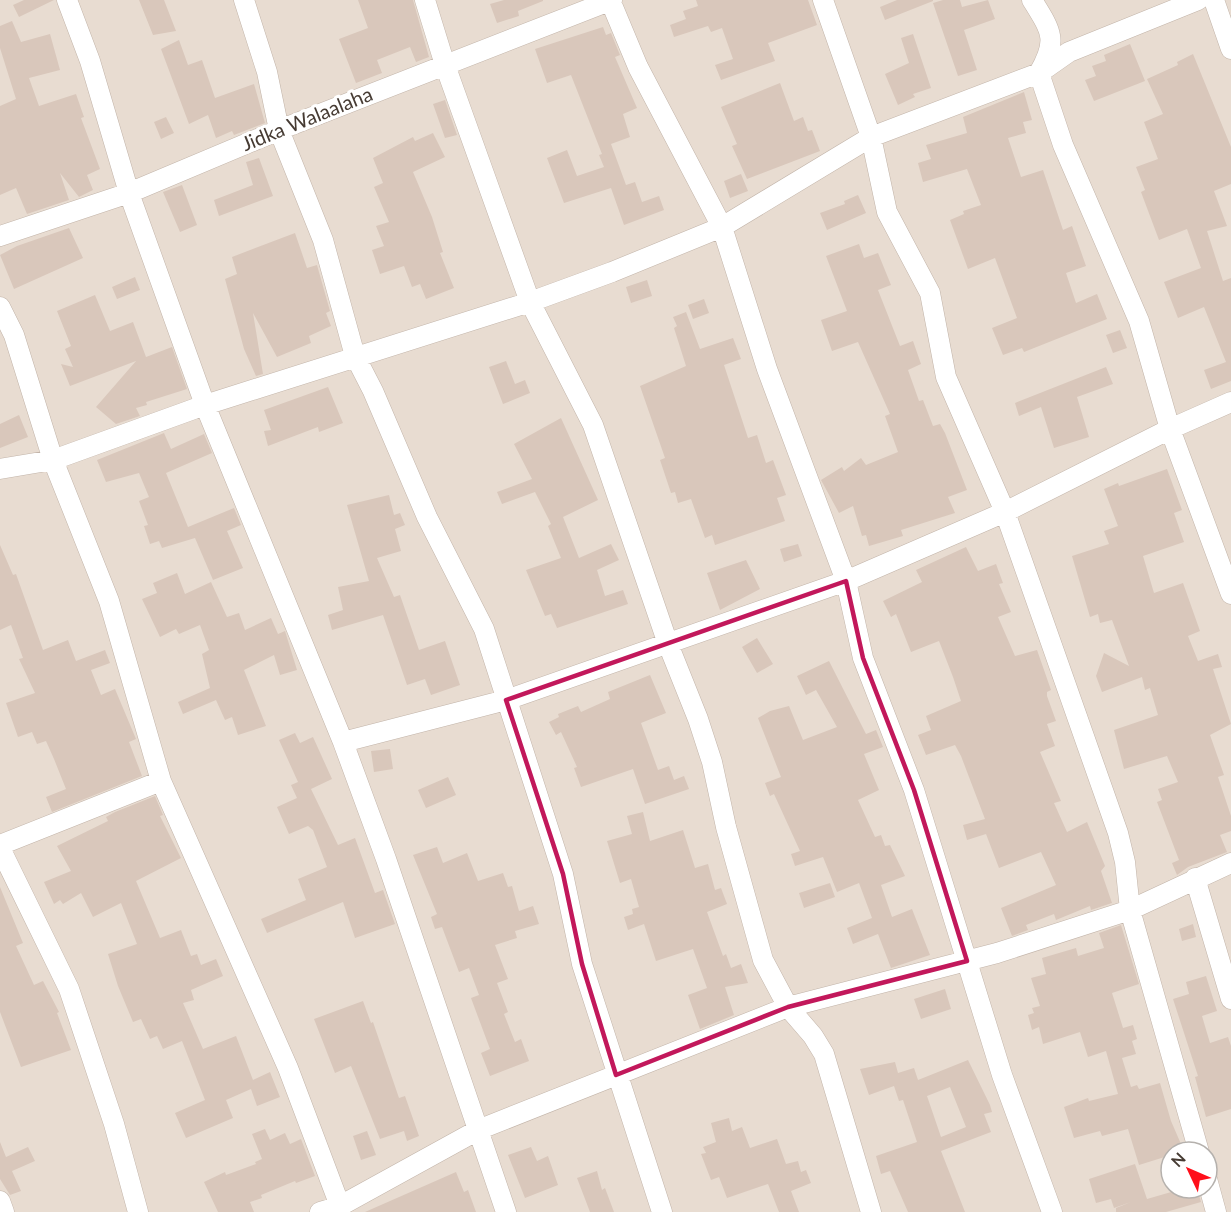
<svg xmlns="http://www.w3.org/2000/svg" width="1231" height="1212" viewBox="0 0 1231 1212" font-family="Lato,sans-serif">
<style>
.residential{fill:#e8dcd1;fill-rule:evenodd}
.building{fill:#d9c7bb;fill-rule:evenodd}
.lines{fill:none;stroke-linecap:round;stroke-linejoin:round}
.minor-casing{stroke:#c2b4a9;stroke-width:21}
.minor{stroke:#fff;stroke-width:20}
.marked{fill:none;stroke:#c2185b;stroke-width:4.5;stroke-linejoin:round}
.labels{text-anchor:middle;stroke-width:6;stroke-linejoin:round;paint-order:stroke}
.street-label{font-size:20px;fill:#463b33;stroke:#fff}
</style>
<rect width="100%" height="100%" fill="#f3ece4"/>
<path class="residential" d="M0 0H1231V1212H0ZM1171 1152H1207V1188H1171Z"/>
<path class="building" d="M24 0H54L19 17 13 5Z
M139 0H164L176 31 153 35Z
M358 0H413L429 57 416 62 410 47 377 60 382 73 356 83 339 39 368 28Z
M504 0H543V1L518 11 519 16 497 23 490 4Z
M696 0H808L817 25 768 43 775 61 721 80 715 65 733 59 722 28 711 32 708 26 674 37 670 25 686 19 683 11 698 6Z
M897 0H933V1L885 20 880 7Z
M943 0H960L962 7 988 0 995 19 964 30 977 70 958 76 933 3Z
M12 21 21 42 50 34 60 70 29 78 39 106 76 94 84 117 81 118 100 169 87 175 93 190 79 197 60 173 69 200 27 214 16 188 0 195V106L16 99 0 48V26Z
M603 27 606 35 611 33 620 55 615 57 637 108 623 114 630 137 611 144 626 185 635 182 642 202 659 196 664 210 624 225 611 188 564 203 547 158 567 150 577 176 604 167 599 155 602 154 571 75 547 83 535 49Z
M913 34 931 88 913 94 915 97 898 105 885 74 909 63 901 38Z
M179 40 188 65 202 60 215 98 254 84 265 123 234 135 232 131 216 138 208 115 189 124 161 49Z
M1130 44 1145 81 1094 101 1085 80 1096 76 1092 66 1106 61 1104 55Z
M1193 54 1231 147V184L1214 191 1227 226 1207 231 1223 281 1231 278V381L1211 389 1204 370 1226 362 1204 307 1178 318 1164 282 1201 268 1187 229 1159 240 1141 192 1145 190 1136 167 1158 159 1144 122 1163 114 1147 79 1178 65 1177 62Z
M780 83 794 121 803 117 808 131 812 130 820 151 747 179 732 146 737 144 721 107Z
M1024 92 1032 120 1023 122 1026 133 1008 138 1021 177 1043 170 1063 230 1072 226 1086 266 1066 273 1076 303 1097 294 1107 319 1024 352 1022 348 1003 355 992 328 1017 318 995 258 968 269 950 220 964 214 963 211 981 205 967 169 923 182 918 163 931 159 926 145 967 133 963 117Z
M445 100 457 135 445 138 433 104Z
M166 117 174 133 161 139 154 122Z
M433 133 445 157 413 172 432 217 443 252 440 253 454 288 426 299 420 284 412 287 404 266 380 274 372 250 384 246 376 226 389 222 374 187 383 183 373 158 413 137 415 141Z
M259 158 273 196 219 216 214 200 253 185 246 162Z
M741 174 748 191 730 198 724 181Z
M182 185 197 225 180 232 163 192Z
M858 195 866 213 827 230 820 213 845 204 844 201Z
M69 228 83 258 14 289 0 255 17 246Z
M295 233 307 268 317 265 330 311 326 313 331 326 309 336 311 343 277 357 253 313 263 374 256 376 244 349 225 279 237 274 232 257Z
M859 244 864 258 878 253 891 285 878 290 900 346 913 341 921 364 908 370 919 401 923 400 933 426 940 424 945 433 967 490 948 497 955 513 901 530 903 536 869 546 866 535 862 536 853 506 839 513 821 480 842 467 844 471 861 458 866 465 898 452 885 416 890 414 858 342 832 351 821 320 847 311 826 256Z
M135 277 140 290 117 299 112 287Z
M647 280 652 296 631 303 626 287Z
M95 295 110 331 133 322 146 357 172 347 187 389 146 402 147 405 136 408 140 416 116 424 96 407 136 361 70 386 61 364 73 367 65 349 71 346 57 311Z
M704 299 709 313 693 319 688 305Z
M686 312 700 349 733 338 741 359 724 365 748 438 757 435 766 463 773 460 786 495 777 498 785 521 715 545 712 535 705 538 691 499 678 503 675 492 671 493 660 460 665 458 640 386 686 366 674 328 677 326 673 317Z
M1120 330 1127 348 1113 353 1106 335Z
M506 361 515 384 525 380 530 393 503 404 489 367Z
M1106 367 1113 384 1077 397 1089 437 1054 448 1041 407 1019 416 1015 403Z
M328 387 343 423 319 432 318 427 268 446 264 431 271 430 264 410Z
M19 415 28 437 0 448V424Z
M561 418 598 500 563 517 579 558 611 544 619 560 597 570 605 596 623 590 628 604 557 628 551 614 545 616 526 570 561 558 548 526 551 524 535 492 502 504 497 492 532 479 514 444Z
M164 433 171 449 204 434 212 453 166 473 188 527 234 508 241 525 227 531 243 568 213 580 195 538 162 548 159 541 150 544 144 526 148 525 139 501 149 497 139 473 106 482 97 460Z
M1167 469 1182 510 1174 513 1184 542 1143 556 1154 593 1183 583 1200 631 1188 636 1198 661 1218 654 1222 667 1213 669 1231 724 1210 735 1224 775 1218 777 1231 816V831L1220 835 1227 852 1188 867 1177 875 1172 863 1179 860 1157 802 1162 800 1158 789 1178 782 1167 756 1124 769 1114 730 1158 715 1150 688 1145 690 1142 677 1102 692 1096 676 1104 653 1129 666 1112 620 1100 623 1098 614 1090 617 1072 556 1109 544 1104 531 1118 526 1104 489 1118 483 1119 486Z
M389 495 394 515 400 513 405 525 395 529 401 551 377 558 394 597 400 595 419 650 445 641 460 685 431 695 425 679 407 685 383 615 332 630 328 615 343 610 338 587 369 581 347 505Z
M798 544 802 556 784 562 780 549Z
M0 545 13 575 16 574 43 650 68 640 76 661 105 650 110 663 91 670 101 695 115 689 136 739 129 742 142 776 52 812 46 797 66 789 54 759 46 741 37 744 32 732 18 737 6 703 35 693 19 659 23 658 11 625 0 630Z
M966 547 978 571 996 564 1003 583 999 584 1011 612 998 617 1015 656 1037 650 1051 690 1047 692V696L1056 721 1047 724 1055 746 1040 752 1061 801 1054 803 1067 832 1087 822 1105 866 1101 871 1112 903 1091 910 1090 906 1056 920 1054 914 1026 925 1028 930 1012 936 1001 908 1056 885 1041 852 999 868 986 834 967 840 963 825 985 819 961 756 955 745 926 755 918 735 931 730 926 716 961 701 953 677 939 641 911 652 896 614 891 617 883 601 922 582 916 570Z
M746 560 760 589 720 610 707 573Z
M177 573 185 594 211 582 227 617 239 613 245 630 271 618 278 634 285 631 297 670 280 675 274 655 244 670 266 726 238 735 232 717 225 720 216 700 183 714 178 702 210 688 202 654 209 650 200 625 179 634 176 629 160 637 142 599 157 593 153 583Z
M757 638 773 664 757 673 742 647Z
M829 661 866 734 876 730 883 747 864 754 879 790 858 800 875 837 881 835 885 846 890 845 905 876 881 885 892 917 912 909 930 955 891 968 878 934 853 944 847 928 872 918 859 883 837 892 823 857 795 866 791 854 800 851 774 794 770 796 765 783 781 777 758 718 770 711 789 706 803 740 837 727 816 690 806 695 797 676Z
M650 675 666 713 641 723 658 770 669 766 674 780 684 776 689 789 645 804 633 769 581 787 574 768 577 767 561 732 556 735 549 722 559 717 558 714 578 706 581 712 610 699 608 692Z
M295 733 300 743 313 737 332 779 311 789 338 845 355 838 375 893 383 890 395 924 355 938 343 902 267 933 261 919 306 900 298 879 327 867 313 830 308 826 289 834 277 807 297 798 291 785 298 782 279 740Z
M390 749 393 769 374 772 371 751Z
M448 777 456 795 426 808 418 790Z
M155 796 163 815 160 816 181 858 136 881 160 938 181 930 191 956 197 954 201 965 216 959 223 976 191 990 194 1000 183 1003 203 1049 236 1036 253 1080 270 1072 280 1097 257 1106 251 1089 226 1100 233 1118 186 1138 175 1113 205 1100 182 1041 163 1049 157 1036 150 1039 141 1019 133 1022 118 986 108 954 137 944 121 903 93 917 81 893 63 904 60 900 54 904 44 882 71 871 57 846 108 821 106 817 115 812Z
M643 812 650 841 683 830 695 868 708 864 715 890 721 888 727 904 707 912 723 956 726 954 731 968 741 964 748 983 725 987 734 1015 700 1029 688 995 707 988 693 949 656 961 644 924 628 930 624 917 633 914 632 909 639 907 631 879 620 883 607 841 632 834 627 816Z
M437 847 443 863 467 853 478 881 503 873 508 887 512 886 519 911 533 906 539 924 515 931 517 938 495 945 508 979 497 983 508 1012 504 1014 515 1042 521 1039 529 1061 490 1076 481 1053 490 1049 471 998 479 995 469 968 459 972 442 927 435 929 431 917 437 914 413 855Z
M830 883 835 897 804 908 799 893Z
M0 887 23 943 16 946 34 985 43 981 59 1012 57 1013 71 1050 21 1067 0 1012Z
M1193 924 1196 937 1182 941 1179 929Z
M1121 925 1139 984 1112 993 1123 1028 1133 1025 1137 1039 1132 1041 1136 1054 1122 1058 1131 1087 1137 1085 1139 1089 1160 1083 1171 1121 1184 1151 1171 1152V1155L1139 1165 1128 1129 1102 1136 1100 1131 1074 1138 1064 1107 1088 1098 1089 1101 1118 1094 1106 1051 1088 1057 1080 1032 1043 1044 1039 1027 1032 1030 1028 1015 1034 1013 1032 1008 1040 1006 1031 978 1046 974 1042 958 1076 948 1078 956 1104 948 1099 933Z
M1206 976 1217 1011 1202 1016 1210 1043 1228 1037 1231 1046V1109L1206 1117 1195 1077 1198 1076 1173 999 1189 994 1186 982Z
M945 989 951 1009 921 1019 914 999Z
M363 1001 371 1023 373 1022 399 1098 405 1096 419 1136 407 1141 404 1131 380 1139 351 1066 335 1073 314 1019Z
M968 1060 990 1105 992 1112 984 1114 991 1132 941 1151 965 1212H908L890 1171 881 1174 876 1156 917 1142 903 1100 899 1101 894 1086 869 1095 860 1069 895 1062 898 1073 914 1068 918 1080ZM950 1087 966 1127 941 1137 927 1096Z
M729 1118 732 1131 742 1127 750 1148 777 1139 786 1164 798 1161 801 1172 806 1170 811 1183 791 1191 799 1212H779L768 1184 727 1198 719 1177 711 1180 701 1154 706 1153 703 1147 716 1142 711 1123Z
M265 1129 270 1140 285 1133 290 1144 301 1139 315 1176 296 1183 295 1181 261 1195 262 1198 250 1202 254 1212H218L204 1182 225 1172 226 1175 256 1164 255 1162 262 1159 252 1134Z
M367 1131 376 1155 361 1160 353 1136Z
M0 1142 6 1157 28 1147 35 1161 12 1171 21 1191 10 1195 0 1179Z
M531 1147 537 1161 548 1156 558 1185 525 1198 508 1155Z
M1135 1164 1147 1199 1185 1188H1197L1201 1202 1166 1212H1116V1208L1131 1202 1114 1208 1111 1199 1096 1203 1089 1179Z
M597 1171 602 1190 605 1188 614 1212H590L577 1178Z
M456 1172 464 1192 468 1190 476 1212H365Z"/>
<g class="lines">
<defs>
<path id="minor" d="M67 0 90 61 129 193 205 405 343 742 386 859 506 1212
M244 0 267 72 279 130 323 240 355 356 373 391 427 517 484 629 563 874 582 964 662 1212
M425 0 445 65 530 302 593 425 668 644 698 719 712 762 726 827 763 960 788 1007 813 1036 824 1054 871 1212
M610 0 638 67 722 227 767 369 846 581 863 658 914 790 1002 1075 1052 1212
M823 0 871 137 887 212 930 293 946 377 1005 512 1118 833 1125 862 1130 910 1199 1152
M1032 0C1052 32 1058 40 1039 73L1063 145 1139 321 1170 429 1231 594
M1214 0 1231 49
M0 236 129 193 279 130 612 0
M0 307 14 335 53 460 109 601 161 781 288 1068 340 1206 334 1212
M0 469 53 460 205 405 530 302 612 272 722 227 871 137 1039 73 1069 52 1198 0
M343 742 506 700 846 581 1005 512 1170 429 1231 402
M0 845 161 781
M0 848 69 989 114 1124 138 1212
M1195 878 1231 999
M1207 1179 1216 1212
M0 1201 4 1212
M320 1212 340 1206 478 1130 788 1007 997 953 1130 910 1231 863"/>
</defs>
<use href="#minor" class="minor-casing"/>
<use href="#minor" class="minor"/>
</g>
<path class="marked" d="M846 581 863 658 914 790 967 961 788 1007 616 1075 582 964 563 874 506 700Z"/>
<g class="labels">
<g class="street-label">
<text transform="translate(307 119) rotate(-22)" y="7">Jidka Walaalaha</text>
</g>
</g>
<g transform="translate(1189 1170) rotate(314)"><circle r="28" fill="#ffffff" stroke="#b5b1ad" stroke-width="1.5"/>
<path d="M0-4.5L10 22L0 15L-10 22Z" fill="#ff0f1a"/>
<text y="-9" font-size="16" font-weight="bold" text-anchor="middle" fill="#463b33">N</text>
</g>
</svg>
